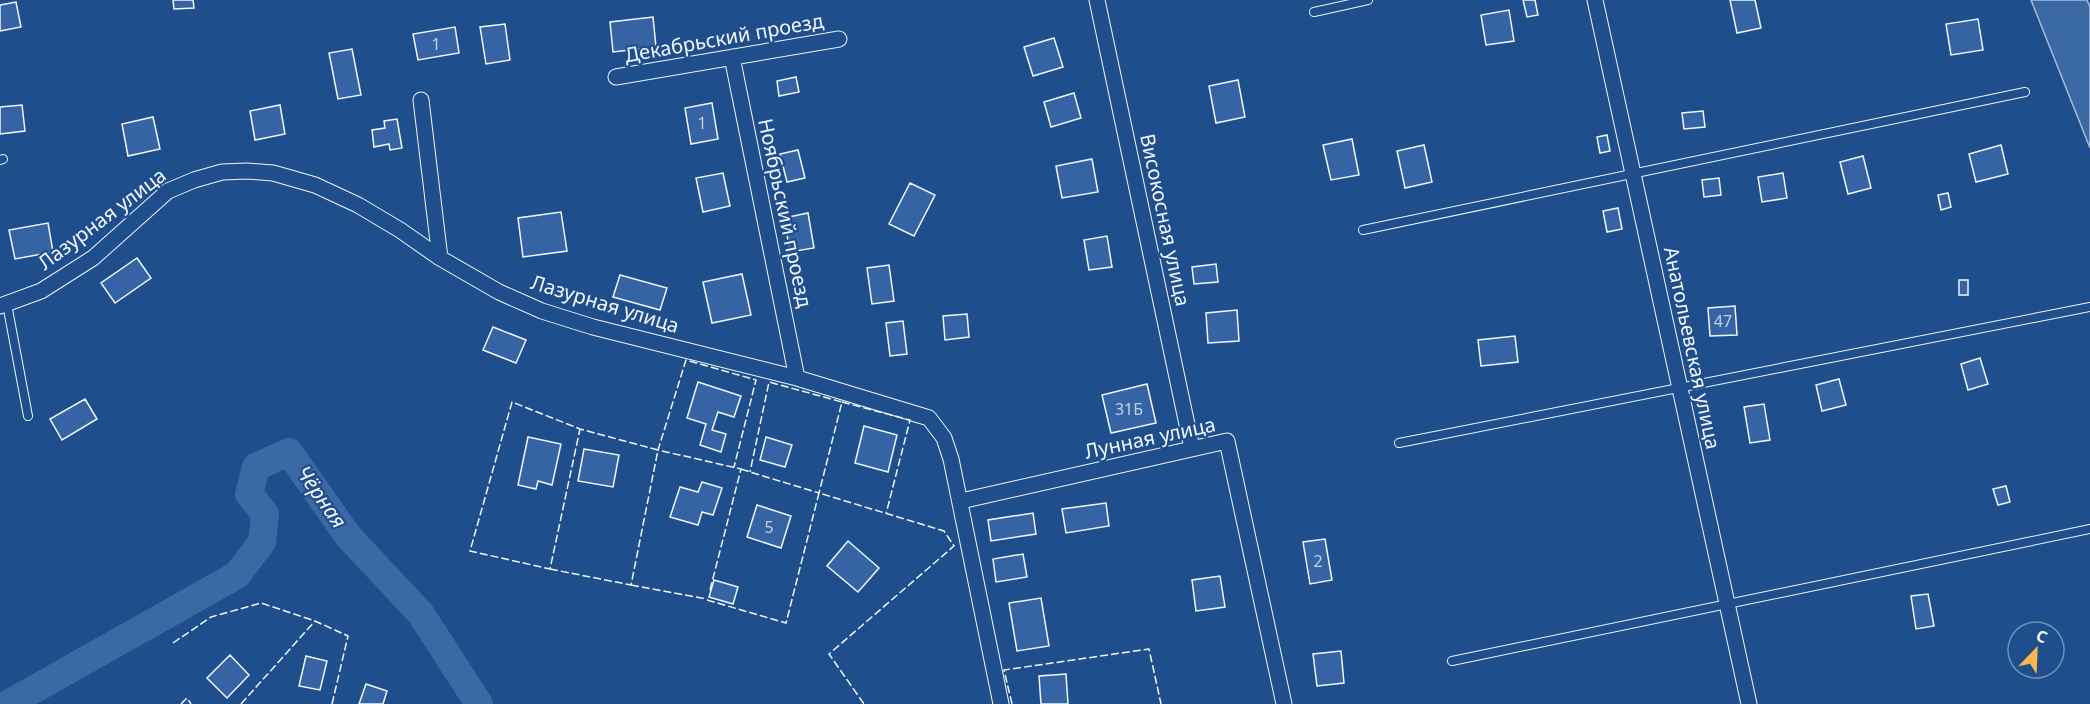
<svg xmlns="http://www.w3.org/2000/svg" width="2090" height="704" viewBox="0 0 2090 704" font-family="'Noto Sans',sans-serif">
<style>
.water{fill:#3b69a3;stroke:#a8bbd7;stroke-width:1.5}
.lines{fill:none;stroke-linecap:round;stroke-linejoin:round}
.river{stroke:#3b69a3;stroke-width:28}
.building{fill:#3563a3;stroke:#f2f6ff;stroke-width:1.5}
.service-casing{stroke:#f2f6ff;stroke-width:10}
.minor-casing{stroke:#f2f6ff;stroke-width:17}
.service{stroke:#1f4e8c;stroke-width:8}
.minor{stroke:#1f4e8c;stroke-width:15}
.fence{stroke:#f2f6ff;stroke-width:1.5;stroke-dasharray:8 3;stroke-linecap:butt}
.labels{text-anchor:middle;stroke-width:4.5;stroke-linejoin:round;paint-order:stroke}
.number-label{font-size:16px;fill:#c3d1e8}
.street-label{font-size:20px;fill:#f2f6ff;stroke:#1f4e8c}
.water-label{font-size:21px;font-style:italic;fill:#f2f6ff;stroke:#1f4e8c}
</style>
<rect width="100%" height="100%" fill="#1f4e8c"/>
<path class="water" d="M2031 0H2087L2090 7V148Z"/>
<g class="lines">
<path class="river" d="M8 704 237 575 262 542 265 514 249 494 256 467 289 452 348 536 421 614 479 704"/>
</g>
<path class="building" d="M173 0H193L194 8 174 9Z
M1523 0H1535L1538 15 1527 17Z
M1730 0H1755L1761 28 1737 33Z
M16 2 21 27 0 31V5Z
M1509 10 1514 41 1486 45 1481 15Z
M653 17 656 47 613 52 610 22Z
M1978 19 1983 50 1951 55 1946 24Z
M505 24 510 60 486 64 480 27Z
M455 27 459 53 418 60 413 34Z
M1054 38 1063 67 1033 76 1024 47Z
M352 49 361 95 338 99 329 53Z
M796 77 799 92 779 96 777 81Z
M1238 80 1245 117 1216 123 1209 86Z
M1074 93 1081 118 1051 127 1044 102Z
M712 103 718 139 691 144 685 108Z
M22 105 25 131 0 134V107Z
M280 105 285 134 255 140 250 111Z
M1703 111 1705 127 1684 129 1682 113Z
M153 117 160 149 128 156 122 124Z
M397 119 402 148 390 150 389 144 374 147 372 130 385 128 384 121Z
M1607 135 1610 151 1600 153 1597 137Z
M1352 139 1359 175 1331 180 1323 145Z
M1424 145 1432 182 1405 188 1397 151Z
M2001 145 2008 174 1976 182 1969 154Z
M798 150 805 178 787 182 780 154Z
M1863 156 1871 188 1848 194 1840 162Z
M1092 159 1098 192 1062 198 1056 166Z
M723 173 730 206 703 212 696 178Z
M1783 173 1787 198 1762 202 1758 177Z
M1719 178 1721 195 1704 197 1702 180Z
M910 183 935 195 914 236 889 224Z
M1948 193 1951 207 1941 210 1938 195Z
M1618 208 1622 229 1607 232 1603 211Z
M561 212 567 251 523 257 518 218Z
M808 213 814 248 790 252 784 218Z
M48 223 53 252 15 259 9 230Z
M1107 236 1112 267 1089 270 1084 240Z
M137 258 151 278 115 303 101 283Z
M1216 264 1218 282 1194 284 1192 267Z
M889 265 894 301 872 304 867 268Z
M742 274 751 315 712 323 703 282Z
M620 275 667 288 660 310 613 297Z
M1959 280H1968V295H1959Z
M1735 306 1737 335 1710 336 1708 308Z
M1237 310 1239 341 1208 343 1206 313Z
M967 314 969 337 945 340 943 316Z
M903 321 907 354 890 356 886 323Z
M493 327 526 340 516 363 483 350Z
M1515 336 1518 362 1481 366 1478 340Z
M1980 358 1988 384 1968 390 1961 364Z
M1839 379 1846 405 1822 411 1816 385Z
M698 382 741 396 734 417 718 412 712 430 726 434 721 452 700 445 706 424 687 418Z
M1147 384 1156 423 1111 433 1102 395Z
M85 399 97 419 62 440 50 419Z
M1764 404 1770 440 1750 443 1744 407Z
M864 426 897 435 888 472 855 463Z
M528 437 561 444 552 485 538 481 536 489 518 485Z
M766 437 792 445 785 467 760 460Z
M584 449 619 455 613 487 578 481Z
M702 482 722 488 713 515 702 512 698 525 670 517 680 487 698 492Z
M2006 486 2010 502 1998 505 1993 489Z
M1106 503 1109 526 1066 533 1062 509Z
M757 505 791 516 781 548 747 537Z
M1033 513 1036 534 991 541 988 520Z
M1325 539 1332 580 1310 584 1303 542Z
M848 541 879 568 858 592 827 566Z
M1023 554 1027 577 996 582 993 559Z
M1220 576 1225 607 1196 611 1192 580Z
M714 580 738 587 733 604 709 597Z
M1928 594 1934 626 1916 629 1911 596Z
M1041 598 1049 646 1017 651 1009 603Z
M1341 651 1344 683 1317 686 1313 654Z
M230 655 249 675 227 698 207 678Z
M306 656 327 661 320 690 299 686Z
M1066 674 1068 704H1041L1039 676Z
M366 684 387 691 383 704H359Z"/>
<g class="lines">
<defs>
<path id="service" d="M1314 12 1368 0
M0 160 3 159
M1363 230 2025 92
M7 304 28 416
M1399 443 2090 307
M1452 661 2090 529"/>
<path id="minor" d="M1097 0 1192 448
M1595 0 1749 704
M732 57 797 378
M616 77 839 39
M421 100 440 258
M0 306 41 291 93 258 168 191 194 180 222 172 247 171 273 173 315 185 358 205 400 230 440 258 499 292 542 311 593 327 797 378 929 418 944 438 951 459 1001 704
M961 501 1227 441 1284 704"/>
</defs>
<use href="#service" class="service-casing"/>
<use href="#minor" class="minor-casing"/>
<use href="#service" class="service"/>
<use href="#minor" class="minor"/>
<path class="fence" d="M842 402 910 420 886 514
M741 469 750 472 819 493 842 402 769 382 750 472
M550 569 631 585 658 450 580 429 512 402 470 551 550 569 580 429
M631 585 707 599
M710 590 741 469 658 450 686 360 756 380 734 467
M707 600 786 623 819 493 944 531 954 546 829 654 864 704
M173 643 211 617 261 603 315 621 348 636 332 704
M181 704 187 698 191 704
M241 704 315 621
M1012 704 1004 670 1149 649 1161 704"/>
</g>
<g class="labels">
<g class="number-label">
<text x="436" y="50">1</text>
<text x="702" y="129">1</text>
<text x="1723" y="327">47</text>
<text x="1129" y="415">31Б</text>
<text x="769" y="533">5</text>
<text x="1318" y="567">2</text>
</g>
<g class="street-label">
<text transform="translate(724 38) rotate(-10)" y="7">Декабрьский проезд</text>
<text transform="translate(785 213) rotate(78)" y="7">Ноябрьский проезд</text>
<text transform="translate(102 219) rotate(-37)" y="7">Лазурная улица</text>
<text transform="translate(1165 220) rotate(78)" y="7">Високосная улица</text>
<text transform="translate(605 304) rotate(17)" y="7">Лазурная улица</text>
<text transform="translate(1692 348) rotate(78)" y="7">Анатольевская улица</text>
<text transform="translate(1150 438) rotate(-12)" y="7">Лунная улица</text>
</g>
<g class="water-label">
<text transform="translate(321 497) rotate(55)" y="7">Чёрная</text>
</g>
</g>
<g transform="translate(2036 650) rotate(23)"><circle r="28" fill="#1f4e8c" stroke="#7391ba" stroke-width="1.5"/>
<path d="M0-4.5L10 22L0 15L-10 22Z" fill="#ffb74d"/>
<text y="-9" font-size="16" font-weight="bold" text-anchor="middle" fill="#f2f6ff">С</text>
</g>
</svg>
